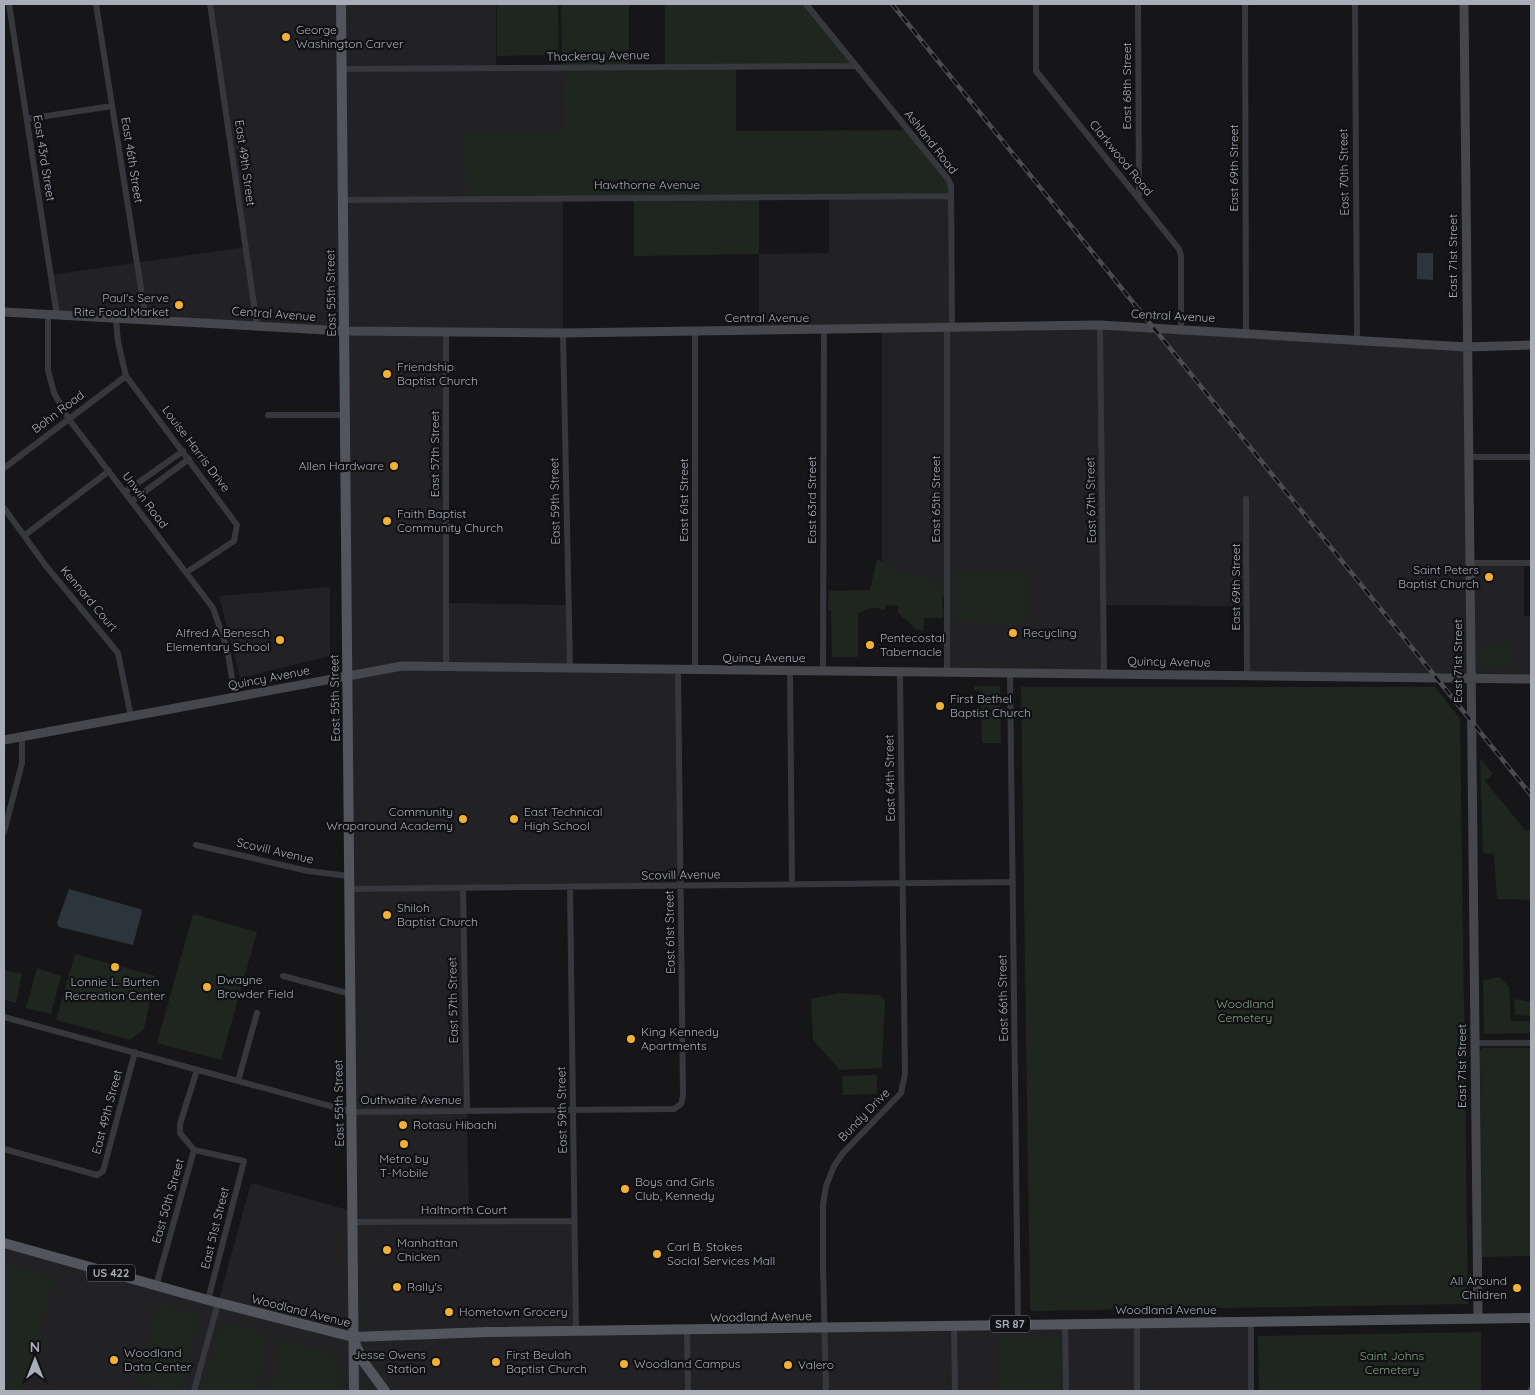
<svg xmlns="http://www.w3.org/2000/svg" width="1535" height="1395" font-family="Quicksand,sans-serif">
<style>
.built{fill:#222225}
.green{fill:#1e261f}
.water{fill:#2c353c}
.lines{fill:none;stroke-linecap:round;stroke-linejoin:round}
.street{stroke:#37383d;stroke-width:6}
.secondary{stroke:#45474d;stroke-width:9}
.primary{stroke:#53555c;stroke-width:10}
.rail-casing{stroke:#4a4c52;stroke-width:4.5}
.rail{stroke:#111113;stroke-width:2.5;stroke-dasharray:8;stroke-linecap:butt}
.poi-dot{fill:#f2b134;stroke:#111113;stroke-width:2}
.labels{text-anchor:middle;stroke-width:4.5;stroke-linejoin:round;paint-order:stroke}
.shield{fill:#111113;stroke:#7b7e86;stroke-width:1}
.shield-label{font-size:11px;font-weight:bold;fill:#a8adb8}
.poi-label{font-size:12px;fill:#a8adb8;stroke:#111113;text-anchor:start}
.street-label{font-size:12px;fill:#a8adb8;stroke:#111113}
.park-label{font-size:12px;fill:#7fa381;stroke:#111113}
</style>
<rect width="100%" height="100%" fill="#161618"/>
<path class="built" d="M210,4H496V68L562,67L563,132H465L563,197V333L446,332V603L569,605L570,668L678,670L681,887L463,889L469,1221H574L576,1331L1251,1322V1391H4V1243L218,1303L251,1183L352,1211L344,331L57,316L50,275L246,247Z
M829,196H951L952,326L1100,325L1466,347L1470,563H1524V616H1531V679L1247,676V606L1103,605L1104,674L947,673V597H882V328L759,330V254L829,253Z
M330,587V656L240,678L219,596Z"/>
<path class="green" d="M497,4H558L559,55L497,56Z
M561,4H629V66H665V4H806L854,66H736V131L908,130L948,179L951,196L759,197V254L634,256V197L466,198L465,132H563Z
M877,559L897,572L931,578L939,585L942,589L943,618H924L923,631L917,630L898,613V606L885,605V610C872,606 868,608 858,614V657H832L831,611L828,609L829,591L870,590Z
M955,571H1026V623L955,622Z
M1509,637V668H1479V650H1488V645L1504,642Z
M974,686H1000L1001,743H982L980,690H974Z
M1021,687H1435L1460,719L1468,1304L1030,1311Z
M1480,759L1493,774L1485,781L1526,831L1531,829V900L1497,899L1494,854L1483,853Z
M193,914L257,932L221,1060L157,1043Z
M75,954L156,976L144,1029L130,1040L56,1020Z
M37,968L61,976L51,1014L26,1008Z
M5,970L22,974L16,1003L4,1000Z
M1500,977L1509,987L1511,1021H1531V1033L1484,1034L1483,980Z
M838,993L880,995L885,1000L882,1068L840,1070L813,1040L811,999Z
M1514,999L1531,1002V1016L1515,1015Z
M1482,1048H1531V1256L1482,1257L1480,1052Z
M877,1075V1094L843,1095L842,1076Z
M4,1263L54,1279L25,1391H4Z
M159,1303L199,1315L200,1317L179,1391H169L137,1382Z
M221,1323L258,1330L265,1338L259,1391H201Z
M1481,1332V1391H1259L1258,1336Z
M1060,1336L1061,1391H997L998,1338Z
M277,1337L331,1354L340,1368V1391H272Z"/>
<path class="water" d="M1417,253H1433V280L1417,279Z
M69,889L140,909L142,911L133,945L59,927L57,923Z"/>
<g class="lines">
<path class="street" d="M9,4L57,316
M96,4L146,320
M210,4L257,325
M806,4L948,179L951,186L952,326
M1036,4V71L1179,249L1181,256V329
M1138,4L1139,197
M1245,4L1246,333
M1355,4L1357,340
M341,69L854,66
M27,119L112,106
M343,200L951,196
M48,316V370L54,393L68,418L213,608L227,648L235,697
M116,319L118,342L126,376L237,525L234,541L187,572
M1100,325L1104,674
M695,331V670
M563,333L570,668
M268,415H345
M1469,457H1531
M4,468L126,376
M125,492L183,451
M1246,499L1247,676
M132,501L189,459
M4,508L46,566L118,653L131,717
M25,535L109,471
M1470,563H1531
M446,666V331
M790,671L792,885
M823,671L824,330
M947,673V326
M1010,673L1018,1324
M4,832L22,763V737
M196,845L308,871L349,876
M570,887L576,1332
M463,888L467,1111
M350,889L1013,882
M283,976L351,994
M4,1017L352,1112L674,1109L681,1104L683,1096L678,670
M1474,1043H1531
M197,1070L180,1124V1133L194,1150L244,1161L208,1300
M238,1081L257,1013
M4,1149L97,1175L103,1171L135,1052
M353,1222L574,1221
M156,1286L194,1150
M1065,1323L1066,1391
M1137,1323V1391
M954,1325L955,1391
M687,1331L688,1391
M194,1391L218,1303
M826,1391L823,1266V1205L826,1186L834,1166L843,1153L901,1093L905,1074L900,672
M1251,1391V1322
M1530,1391L1531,1389"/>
<path class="secondary" d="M1464,4L1478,1319
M4,312L344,331L563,333L1100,325L1466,347L1531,345
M4,740L402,666L1531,679"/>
<path class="primary" d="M341,4L354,1391
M4,1243L208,1300L353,1337L488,1332L1531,1318
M355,1343L363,1361L385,1391"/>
<g class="rail-casing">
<path id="rail" d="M892,4L1531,795"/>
</g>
<use href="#rail" class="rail"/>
</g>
<g class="poi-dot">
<circle cx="286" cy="37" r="5"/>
<circle cx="179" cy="305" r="5"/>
<circle cx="387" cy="374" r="5"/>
<circle cx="394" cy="466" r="5"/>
<circle cx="387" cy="521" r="5"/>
<circle cx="1489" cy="577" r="5"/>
<circle cx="1013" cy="633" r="5"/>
<circle cx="280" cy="640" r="5"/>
<circle cx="870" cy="645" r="5"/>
<circle cx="940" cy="706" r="5"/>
<circle cx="463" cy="819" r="5"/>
<circle cx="514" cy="819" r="5"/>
<circle cx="387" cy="915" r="5"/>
<circle cx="115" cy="967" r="5"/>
<circle cx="207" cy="987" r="5"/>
<circle cx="631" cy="1039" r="5"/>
<circle cx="403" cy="1125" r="5"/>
<circle cx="404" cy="1144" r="5"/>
<circle cx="625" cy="1189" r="5"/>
<circle cx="387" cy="1250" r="5"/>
<circle cx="657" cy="1254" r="5"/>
<circle cx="397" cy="1287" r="5"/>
<circle cx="1517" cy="1288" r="5"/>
<circle cx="449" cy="1312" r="5"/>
<circle cx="114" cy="1360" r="5"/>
<circle cx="436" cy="1362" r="5"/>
<circle cx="496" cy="1362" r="5"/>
<circle cx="624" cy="1364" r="5"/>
<circle cx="788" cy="1365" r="5"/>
</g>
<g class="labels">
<g class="shield">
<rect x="87" y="1264.5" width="48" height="17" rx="4"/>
<rect x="990" y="1315.5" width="40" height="17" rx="4"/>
</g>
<g class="shield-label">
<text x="111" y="1277">US 422</text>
<text x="1010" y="1328">SR 87</text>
</g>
<g class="poi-label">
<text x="296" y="34">George<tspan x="296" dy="14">Washington Carver</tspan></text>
<text x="169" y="302" text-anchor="end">Paul's Serve<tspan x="169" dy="14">Rite Food Market</tspan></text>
<text x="397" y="371">Friendship<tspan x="397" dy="14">Baptist Church</tspan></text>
<text x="384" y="470" text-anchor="end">Allen Hardware</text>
<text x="397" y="518">Faith Baptist<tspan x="397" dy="14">Community Church</tspan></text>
<text x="1479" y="574" text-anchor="end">Saint Peters<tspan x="1479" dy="14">Baptist Church</tspan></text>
<text x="270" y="637" text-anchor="end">Alfred A Benesch<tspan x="270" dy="14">Elementary School</tspan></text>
<text x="1023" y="637">Recycling</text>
<text x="880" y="642">Pentecostal<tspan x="880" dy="14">Tabernacle</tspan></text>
<text x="950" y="703">First Bethel<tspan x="950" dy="14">Baptist Church</tspan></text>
<text x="453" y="816" text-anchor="end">Community<tspan x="453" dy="14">Wraparound Academy</tspan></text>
<text x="524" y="816">East Technical<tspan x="524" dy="14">High School</tspan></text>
<text x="397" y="912">Shiloh<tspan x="397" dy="14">Baptist Church</tspan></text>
<text x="217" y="984">Dwayne<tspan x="217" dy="14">Browder Field</tspan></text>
<text x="115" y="986" text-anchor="middle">Lonnie L. Burten<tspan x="115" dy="14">Recreation Center</tspan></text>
<text x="641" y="1036">King Kennedy<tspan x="641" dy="14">Apartments</tspan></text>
<text x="413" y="1129">Rotasu Hibachi</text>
<text x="404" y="1163" text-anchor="middle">Metro by<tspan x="404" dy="14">T-Mobile</tspan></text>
<text x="635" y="1186">Boys and Girls<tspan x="635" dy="14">Club, Kennedy</tspan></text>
<text x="397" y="1247">Manhattan<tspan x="397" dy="14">Chicken</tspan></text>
<text x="667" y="1251">Carl B. Stokes<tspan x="667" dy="14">Social Services Mall</tspan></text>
<text x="1507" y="1285" text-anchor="end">All Around<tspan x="1507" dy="14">Children</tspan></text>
<text x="407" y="1291">Rally's</text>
<text x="459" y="1316">Hometown Grocery</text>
<text x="124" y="1357">Woodland<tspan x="124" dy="14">Data Center</tspan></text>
<text x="426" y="1359" text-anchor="end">Jesse Owens<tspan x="426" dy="14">Station</tspan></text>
<text x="506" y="1359">First Beulah<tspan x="506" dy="14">Baptist Church</tspan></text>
<text x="634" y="1368">Woodland Campus</text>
<text x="798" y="1369">Valero</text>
</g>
<g class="street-label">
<text transform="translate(598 56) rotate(-1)" y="4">Thackeray Avenue</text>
<text transform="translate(1127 86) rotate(-90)" y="4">East 68th Street</text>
<text transform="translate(931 142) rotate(52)" y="4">Ashland Road</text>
<text transform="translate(44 158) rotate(81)" y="4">East 43rd Street</text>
<text transform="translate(1121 158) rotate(51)" y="4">Clarkwood Road</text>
<text transform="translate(132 160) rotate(81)" y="4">East 46th Street</text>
<text transform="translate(245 163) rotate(82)" y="4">East 49th Street</text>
<text transform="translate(1234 168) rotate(-90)" y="4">East 69th Street</text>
<text transform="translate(1344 172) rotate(-91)" y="4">East 70th Street</text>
<text x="647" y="189">Hawthorne Avenue</text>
<text transform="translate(1453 256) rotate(-90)" y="4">East 71st Street</text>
<text transform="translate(331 293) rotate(-91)" y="4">East 55th Street</text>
<text transform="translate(274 314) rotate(4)" y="4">Central Avenue</text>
<text transform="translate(1173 316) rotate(3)" y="4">Central Avenue</text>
<text x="767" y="322">Central Avenue</text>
<text transform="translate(58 412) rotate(-37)" y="4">Bohn Road</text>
<text transform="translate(196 449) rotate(53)" y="4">Louise Harris Drive</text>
<text transform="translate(435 454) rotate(-90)" y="4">East 57th Street</text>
<text transform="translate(936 499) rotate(-90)" y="4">East 65th Street</text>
<text transform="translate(145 500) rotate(53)" y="4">Unwin Road</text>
<text transform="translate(684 500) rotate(-90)" y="4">East 61st Street</text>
<text transform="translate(812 500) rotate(-90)" y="4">East 63rd Street</text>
<text transform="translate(1091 500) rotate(-91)" y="4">East 67th Street</text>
<text transform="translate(555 501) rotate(-91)" y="4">East 59th Street</text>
<text transform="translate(1236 587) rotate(-90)" y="4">East 69th Street</text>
<text transform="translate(89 599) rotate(50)" y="4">Kennard Court</text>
<text x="764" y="662">Quincy Avenue</text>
<text transform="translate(1458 661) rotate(-90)" y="4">East 71st Street</text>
<text transform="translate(1169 662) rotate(1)" y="4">Quincy Avenue</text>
<text transform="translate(269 678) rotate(-11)" y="4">Quincy Avenue</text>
<text transform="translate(335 698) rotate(-91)" y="4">East 55th Street</text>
<text transform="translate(890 778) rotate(-91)" y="4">East 64th Street</text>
<text transform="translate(275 851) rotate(13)" y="4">Scovill Avenue</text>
<text transform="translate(681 875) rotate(-1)" y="4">Scovill Avenue</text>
<text transform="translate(670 932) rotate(-91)" y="4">East 61st Street</text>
<text transform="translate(1003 998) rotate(-91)" y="4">East 66th Street</text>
<text transform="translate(453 1000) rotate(-91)" y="4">East 57th Street</text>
<text transform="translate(1462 1066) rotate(-90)" y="4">East 71st Street</text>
<text x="411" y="1104">Outhwaite Avenue</text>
<text transform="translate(339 1103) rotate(-91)" y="4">East 55th Street</text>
<text transform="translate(562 1110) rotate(-91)" y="4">East 59th Street</text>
<text transform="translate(107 1112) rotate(-75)" y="4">East 49th Street</text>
<text transform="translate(864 1115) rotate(-46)" y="4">Bundy Drive</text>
<text transform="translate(168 1201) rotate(-74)" y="4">East 50th Street</text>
<text x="464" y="1214">Haltnorth Court</text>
<text transform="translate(215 1228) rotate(-76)" y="4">East 51st Street</text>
<text x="1166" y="1314">Woodland Avenue</text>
<text transform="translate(301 1311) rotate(14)" y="4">Woodland Avenue</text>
<text transform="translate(761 1317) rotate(-1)" y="4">Woodland Avenue</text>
</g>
<g class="park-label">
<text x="1245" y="1008">Woodland<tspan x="1245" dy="14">Cemetery</tspan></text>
<text x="1392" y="1360">Saint Johns<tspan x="1392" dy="14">Cemetery</tspan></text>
</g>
</g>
<rect width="1535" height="1395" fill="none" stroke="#a8adb8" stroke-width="10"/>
<g transform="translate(35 1360)" stroke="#111113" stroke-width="4" paint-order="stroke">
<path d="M0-4L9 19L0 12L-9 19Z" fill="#a8adb8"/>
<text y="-8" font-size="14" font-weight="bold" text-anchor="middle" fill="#a8adb8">N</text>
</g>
</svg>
